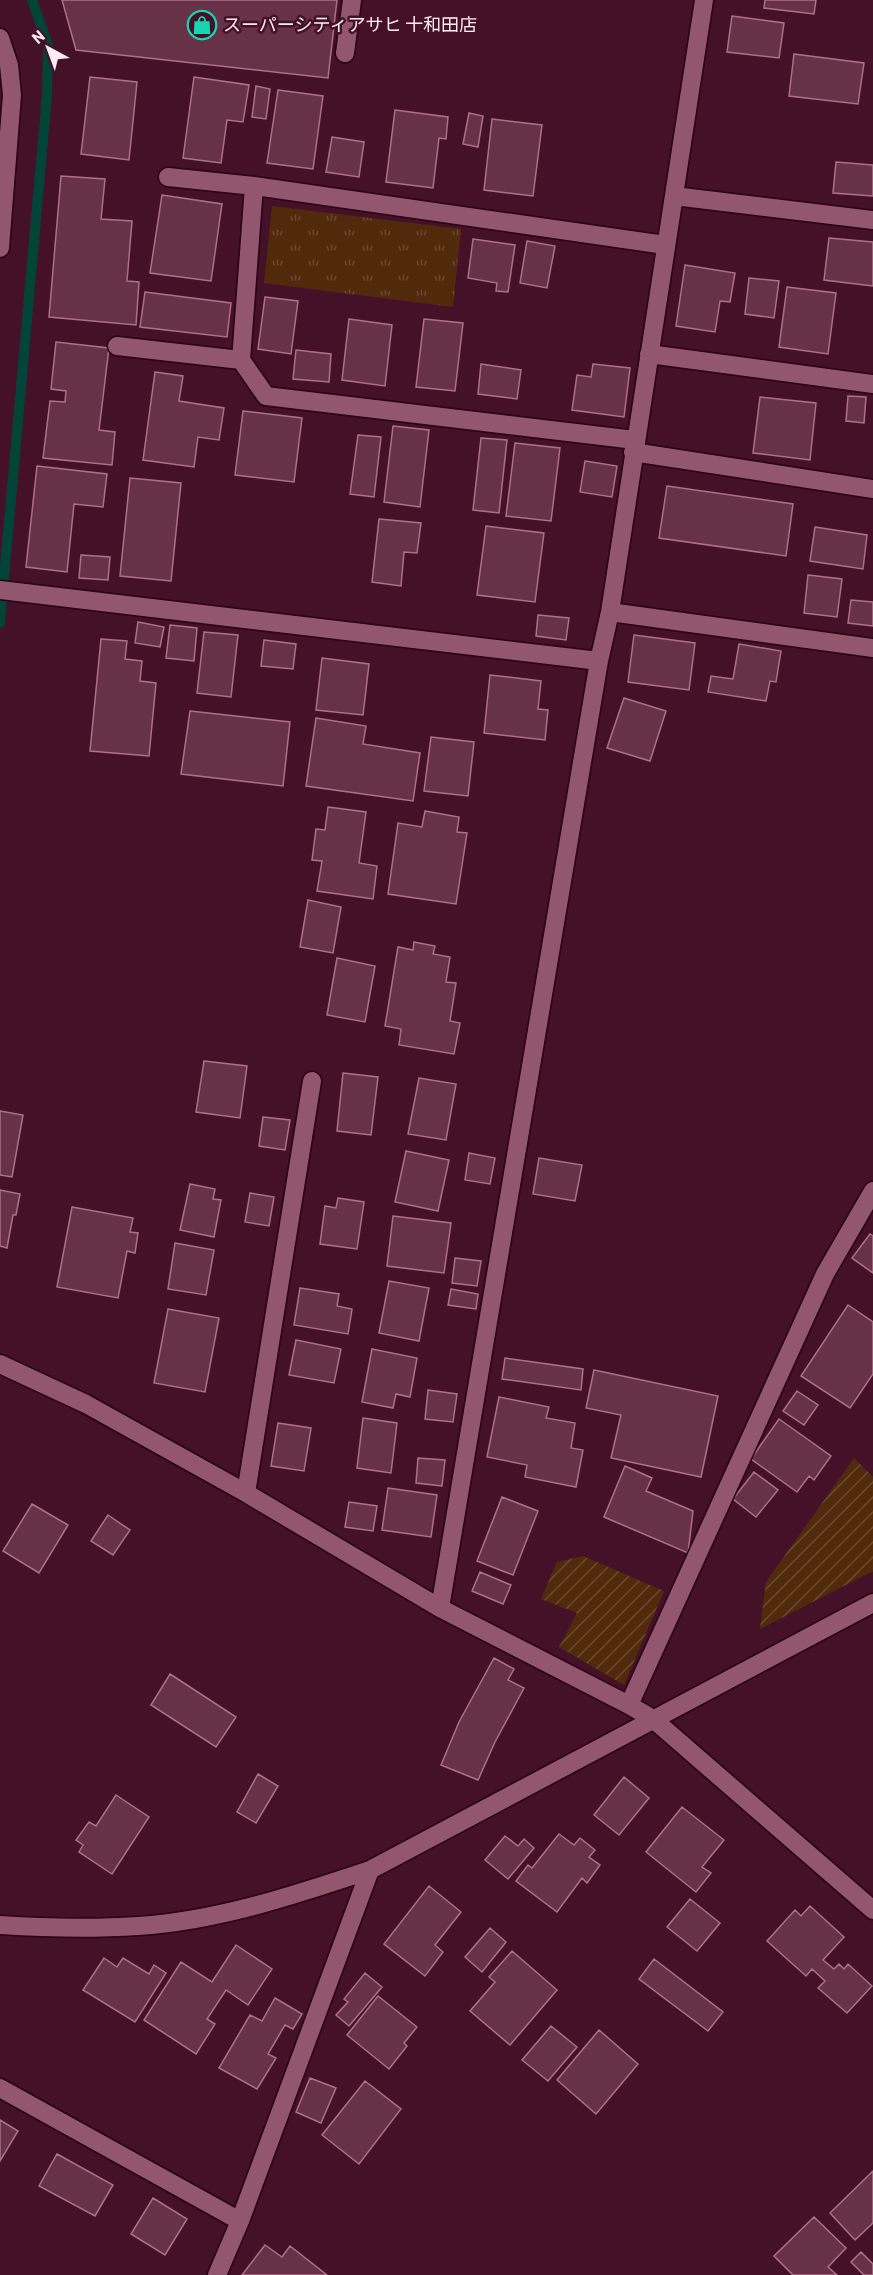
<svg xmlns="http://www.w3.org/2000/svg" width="873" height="2275" font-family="Barlow,'Noto Sans JP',sans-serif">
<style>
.grass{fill:url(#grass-tufts)}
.garden{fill:url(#garden-furrows)}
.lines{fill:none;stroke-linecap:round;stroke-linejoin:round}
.stream{stroke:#034438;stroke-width:10}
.building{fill:#673148;stroke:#ad7088;stroke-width:1.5}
.minor-casing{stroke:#280012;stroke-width:21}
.minor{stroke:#92576e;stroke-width:18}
.labels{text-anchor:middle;stroke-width:5;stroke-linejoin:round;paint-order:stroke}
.poi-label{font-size:18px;fill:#fbecf1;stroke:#451129;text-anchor:start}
</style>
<defs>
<pattern id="grass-tufts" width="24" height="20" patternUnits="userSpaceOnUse" patternTransform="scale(1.5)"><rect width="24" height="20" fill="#512a0c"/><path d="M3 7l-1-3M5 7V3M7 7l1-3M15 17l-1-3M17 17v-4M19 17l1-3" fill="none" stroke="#6b4930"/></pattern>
<pattern id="garden-furrows" width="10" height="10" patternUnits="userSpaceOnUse" patternTransform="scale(1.5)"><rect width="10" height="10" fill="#512a0c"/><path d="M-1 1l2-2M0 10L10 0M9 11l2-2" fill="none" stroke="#6b4930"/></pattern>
</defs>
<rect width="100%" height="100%" fill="#451129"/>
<path class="grass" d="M272,206L461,229L453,307L264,283Z"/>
<path class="garden" d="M854,1458L873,1477V1571L760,1629L766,1582Z
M583,1556L664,1591L624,1685L559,1647L577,1613L541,1599L557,1562Z"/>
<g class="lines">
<path class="stream" d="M0,623L47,95L48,45L32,0"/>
</g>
<path class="building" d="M62,0H337L328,78L76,50Z
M765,0H816L814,14L764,8Z
M732,16L784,23L779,58L727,52Z
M794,54L864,63L858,104L789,96Z
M90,77L137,82L129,160L81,154Z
M194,77L249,85L243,122L227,120L221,163L183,158Z
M256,86L270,89L266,119L252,117Z
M278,90L323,96L313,169L267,163Z
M395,110L448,117L446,139L439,138L433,188L386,182Z
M469,113L483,116L478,147L463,144Z
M492,119L542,125L533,196L484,190Z
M332,137L364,142L359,177L326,172Z
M836,162L873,165V196L833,193Z
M61,176L105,179L101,219L132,221L127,281L139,282L136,325L49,317Z
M162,195L222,204L211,281L150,273Z
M829,238L873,242V286L824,280Z
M473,239L515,245L508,292L496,291L497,283L468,278Z
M527,241L555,246L547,288L520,283Z
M685,265L735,273L730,302L720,301L715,332L676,326Z
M749,278L779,281L774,318L745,314Z
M787,287L836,293L828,354L779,347Z
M145,292L231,303L227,337L140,327Z
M265,297L298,301L291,354L258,349Z
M349,319L392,325L385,386L342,380Z
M424,319L463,323L455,391L416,387Z
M56,342L109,348L99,430L115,432L112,465L43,458L50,401L65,402L66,391L51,389Z
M296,350L331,354L329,382L293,379Z
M481,364L521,370L517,399L478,394Z
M593,364L630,368L624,417L572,410L577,375L591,377Z
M155,372L183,376L179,401L224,408L219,440L198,437L194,467L143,460Z
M848,396L866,397L864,423L846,421Z
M760,397L816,403L810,460L753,453Z
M243,411L302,418L294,482L235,475Z
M393,426L429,430L420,507L384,502Z
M358,435L381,437L374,497L350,494Z
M481,438L507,440L499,513L473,510Z
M515,443L560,448L551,521L506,516Z
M585,461L617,466L612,497L580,492Z
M37,466L107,474L103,507L74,504L67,572L26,567Z
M130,478L181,483L171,581L120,576Z
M667,486L793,504L786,556L659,538Z
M379,519L421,523L417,553L404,552L401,586L372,582Z
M486,526L544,533L535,602L477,595Z
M815,527L867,535L863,569L810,561Z
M81,555L110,557L108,580L79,578Z
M808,575L842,579L837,617L804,613Z
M851,600L873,602V626L848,623Z
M538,615L569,618L566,640L536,636Z
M138,622L164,627L160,647L135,643Z
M170,625L197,628L194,661L166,658Z
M204,632L238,635L231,697L197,693Z
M634,635L695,643L689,690L628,682Z
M101,639L127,641L125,659L142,661L140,681L156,683L149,756L90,751Z
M264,640L296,644L293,669L261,666Z
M739,644L781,651L776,682L770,681L766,701L708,692L711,676L733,679Z
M322,658L369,664L363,715L316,710Z
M490,675L541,681L538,709L548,710L545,740L484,733Z
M624,698L666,711L650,761L607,748Z
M190,711L290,722L283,786L181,774Z
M316,718L366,726L363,744L420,753L413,801L306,786Z
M431,737L474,742L468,796L424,791Z
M328,807L366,812L359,863L377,866L373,899L317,891L322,861L312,860L316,829L325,830Z
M425,811L459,817L457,832L467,833L456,904L388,894L398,823L422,827Z
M308,900L341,907L333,953L300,947Z
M414,942L435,946L433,954L450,957L446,982L456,983L450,1021L460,1023L454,1054L399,1045L401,1029L385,1026L398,947L413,950Z
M337,958L375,966L365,1022L327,1015Z
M204,1061L247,1066L240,1118L196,1112Z
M343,1073L378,1077L371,1135L337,1131Z
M419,1078L456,1084L446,1140L408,1134Z
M0,1111L23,1115L12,1177L0,1175Z
M263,1117L290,1120L285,1150L259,1146Z
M406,1151L449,1160L438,1211L395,1202Z
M469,1153L495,1158L490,1184L465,1180Z
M539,1158L582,1165L575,1201L533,1194Z
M190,1184L215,1189L213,1199L221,1200L214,1237L180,1230Z
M0,1190L20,1194L16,1215H13L7,1248L0,1246Z
M250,1193L274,1197L269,1226L245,1222Z
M338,1198L364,1202L357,1249L320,1244L325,1206L336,1208Z
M72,1207L133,1218L130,1232L138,1233L135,1253L127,1251L118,1298L57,1287Z
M393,1216L451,1223L444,1273L387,1266Z
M870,1234L873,1236V1273L852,1258Z
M175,1243L214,1250L206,1295L168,1289Z
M455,1258L481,1261L477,1286L452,1283Z
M389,1281L429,1288L419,1341L379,1333Z
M300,1288L339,1294L337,1306L352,1309L348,1334L294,1325Z
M451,1289L478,1294L476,1309L448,1305Z
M848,1305L873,1322V1374L850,1408L801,1376Z
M168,1309L219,1318L205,1392L154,1383Z
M296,1340L341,1349L334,1383L289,1375Z
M372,1349L417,1358L410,1397L396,1394L393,1408L362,1402Z
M505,1358L583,1369L581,1390L502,1379Z
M594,1370L718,1396L701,1477L611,1458L621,1415L586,1408Z
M428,1390L457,1394L453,1422L425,1419Z
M797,1391L818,1405L804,1425L783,1411Z
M499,1397L549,1407L546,1418L575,1423L571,1448L583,1450L576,1487L525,1477L527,1465L487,1457Z
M363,1418L397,1423L391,1473L357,1468Z
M779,1419L831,1456L814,1480L809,1476L797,1492L751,1459Z
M278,1423L311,1428L304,1471L271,1466Z
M418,1458L445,1460L442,1486L416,1483Z
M625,1466L652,1478L646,1491L693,1511L688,1553L604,1517Z
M754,1472L778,1490L756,1517L733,1499Z
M388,1488L437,1495L431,1537L382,1530Z
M502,1497L538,1511L513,1575L477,1561Z
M349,1502L377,1506L373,1531L345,1527Z
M32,1504L68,1525L39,1573L3,1551Z
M108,1515L130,1530L113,1555L91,1541Z
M480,1572L511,1585L503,1604L472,1591Z
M494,1658L514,1669L508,1680L524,1688L495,1742L478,1780L441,1765L459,1722Z
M170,1674L236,1717L216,1747L151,1705Z
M258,1774L278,1786L256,1823L237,1812Z
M624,1777L649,1798L619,1835L594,1815Z
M116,1795L149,1817L112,1874L79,1852L83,1845L76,1840L89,1822L96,1826Z
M682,1807L724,1840L702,1867L711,1873L696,1892L646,1852Z
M559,1834L574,1845L580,1838L595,1850L589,1857L600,1865L587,1883L582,1878L557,1912L516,1881L528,1865L532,1868Z
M505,1836L518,1846L524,1839L534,1848L508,1879L485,1860Z
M429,1886L461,1912L435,1945L443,1952L425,1976L384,1944Z
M690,1899L720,1923L697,1951L667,1927Z
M810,1906L844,1937L823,1960L834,1969L839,1964L844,1969L848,1964L872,1986L847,2013L818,1988L825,1981L812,1969L806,1976L767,1941L795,1910L801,1916Z
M490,1928L506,1942L482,1972L465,1957Z
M236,1945L272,1969L248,2005L226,1990L207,2019L215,2024L196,2054L144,2020L181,1962L212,1982Z
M512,1951L557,1990L510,2045L470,2011L495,1982L489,1977Z
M104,1958L117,1967L123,1958L149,1974L154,1965L166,1973L135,2022L83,1990Z
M654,1959L723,2012L708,2031L639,1979Z
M365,1973L382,1987L349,2026L336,2015L348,2002L344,1999Z
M378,1996L417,2027L404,2043L407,2046L389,2069L347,2035Z
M275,1998L302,2014L293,2029L285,2025L268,2054L276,2058L257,2089L219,2068L250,2015L262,2021Z
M551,2026L577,2047L548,2081L522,2060Z
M599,2030L638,2064L596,2114L557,2080Z
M310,2078L336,2088L321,2123L296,2112Z
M365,2081L401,2109L359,2164L322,2135Z
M0,2120L18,2131L0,2161Z
M57,2154L113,2185L95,2216L39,2186Z
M873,2171V2223L855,2240L830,2213Z
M153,2198L187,2219L165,2255L131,2234Z
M814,2217L846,2248L828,2267L837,2275H793L774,2256Z
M265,2245L282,2257L290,2246L327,2275H242Z
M861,2252L873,2264V2275H864L851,2262Z"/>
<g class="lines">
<g class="minor-casing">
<path id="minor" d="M0,38L9,65L12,95L0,248
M345,53L352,0
M168,177L254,186L665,245
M254,186L241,360L266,396L635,440
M674,196L873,220
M117,346L241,360
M649,354L873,384
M633,452L873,489
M0,590L599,661
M610,612L873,648
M0,1364L86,1404L246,1493L440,1608L629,1705L653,1719L873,1910
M246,1493L312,1081
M440,1608L599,661L610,612L704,0
M629,1705L825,1274L873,1191
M0,1925C46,1928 92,1929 138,1926C217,1921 295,1895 370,1870L873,1603
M0,2088L240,2221
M217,2275L240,2221L370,1870"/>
</g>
<use href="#minor" class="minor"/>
</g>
<defs>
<g id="shop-ring" transform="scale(1.5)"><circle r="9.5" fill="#451129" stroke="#18d5b2" stroke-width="1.5"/><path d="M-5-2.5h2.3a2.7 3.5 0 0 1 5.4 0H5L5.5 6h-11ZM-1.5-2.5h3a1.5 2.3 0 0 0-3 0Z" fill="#18d5b2"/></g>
</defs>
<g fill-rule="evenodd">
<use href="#shop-ring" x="202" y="25"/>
</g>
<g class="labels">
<g class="poi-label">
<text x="223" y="31">スーパーシティアサヒ 十和田店</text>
</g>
</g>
<g transform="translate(48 48) rotate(319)" stroke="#451129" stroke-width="4.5" paint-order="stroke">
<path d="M0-4.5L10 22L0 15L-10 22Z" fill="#fbecf1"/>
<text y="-9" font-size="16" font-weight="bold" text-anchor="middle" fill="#fbecf1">N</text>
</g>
</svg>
